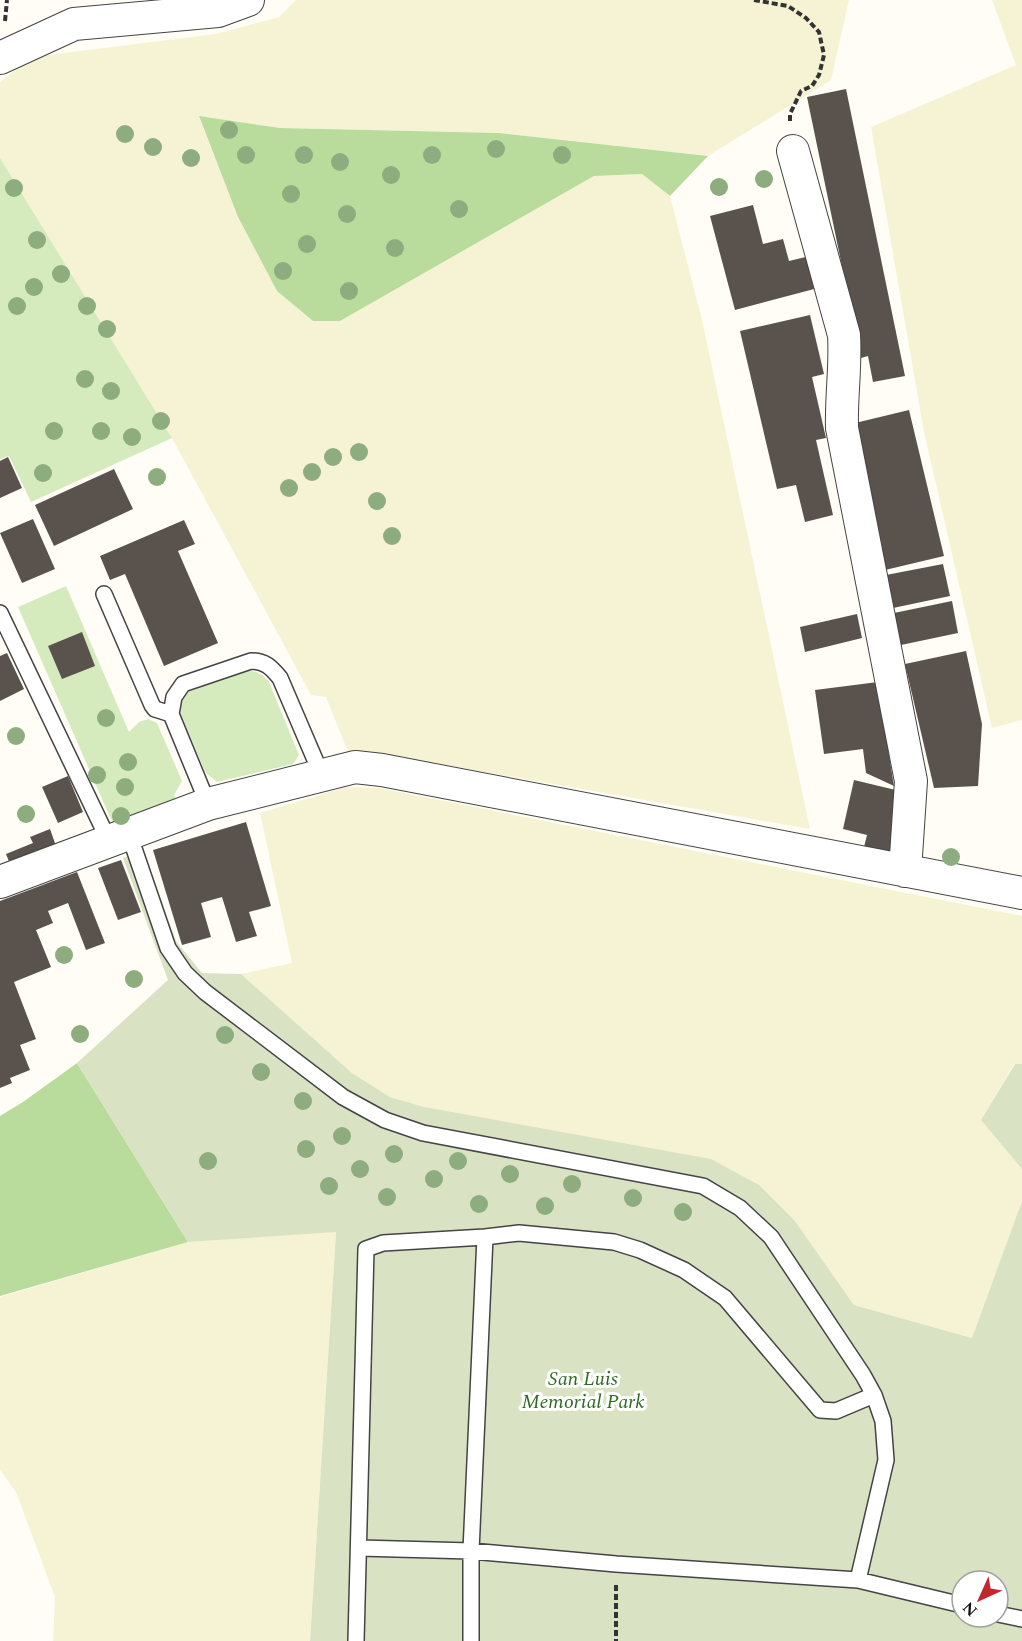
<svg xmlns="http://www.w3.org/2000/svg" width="1022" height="1641" font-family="Spectral,serif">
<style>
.farmland{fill:#f6f3d4}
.green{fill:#d5ebbd}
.forest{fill:#b9dc9c}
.cemetery{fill:#d9e3c4;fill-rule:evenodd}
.building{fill:#5a524d}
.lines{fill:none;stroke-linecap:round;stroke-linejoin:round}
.lane-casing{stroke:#444;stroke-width:18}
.street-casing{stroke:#444;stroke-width:34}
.path{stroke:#333;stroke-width:4;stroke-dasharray:6 3;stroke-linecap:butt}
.lane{stroke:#fff;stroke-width:15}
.street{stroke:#fff;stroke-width:32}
.tree{fill:#8dad7f}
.labels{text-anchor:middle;stroke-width:6;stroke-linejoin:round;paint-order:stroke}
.park-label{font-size:20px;font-style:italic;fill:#2f6b1f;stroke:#fff}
</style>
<rect width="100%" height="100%" fill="#fffdf5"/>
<path class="farmland" d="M296,0H849L831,80L708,156L499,133L280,128L199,117L238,217L277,291L313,321H340L594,176L642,174L670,196L702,320L810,829L371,752H348L326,697L311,695L172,438L0,158V82L32,57L216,34L279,17Z
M992,0H1022V720L992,728L924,432L871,127L1016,65Z
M346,787L379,788L1022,916V1064H1014L981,1120L1022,1169V1201L972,1338L854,1305L795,1221L390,1097L352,1073L241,974L292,963L260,813Z
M336,1231L310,1641H53L55,1597L16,1492L0,1470V1297L188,1242Z"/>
<path class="green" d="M0,158L172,438L31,502L9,456L0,459Z
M66,586L129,732L139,722L148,719L157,723L182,781L174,795L179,806L117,833L18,607Z
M248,671C258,671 262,674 269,682L299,755L293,764L217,782L205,772L180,712C180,702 183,697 190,691Z"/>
<path class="forest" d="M199,116L280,128L499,133L708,156L670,196L642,174L594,176L340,321H313L277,291L238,217Z
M77,1063L188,1242L0,1296V1116L23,1102Z"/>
<path class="cemetery" d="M144,851L176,941L202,973L241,974L352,1073L390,1097L424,1107L711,1159L759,1185L795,1221L854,1305L972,1338L1022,1201V1641H310L336,1232L188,1242L77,1063L168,980L123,858ZM962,1581H998V1617H962Z
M1015,1064H1022V1169L981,1120Z"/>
<path class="building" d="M846,89L905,376L873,382L868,356L861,358L807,97Z
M753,205L763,244L783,239L789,261L810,256L818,288L735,310L710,216Z
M810,315L824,374L812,377L826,438L816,440L833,515L805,522L796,485L777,489L740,331Z
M909,410L944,556L885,570L851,424Z
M8,457L22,488L0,498V461Z
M114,469L133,509L54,546L35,505Z
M33,519L55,569L22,583L0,533Z
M184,520L195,544L178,551L218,643L164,666L125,574L110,580L100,556Z
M943,564L950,596L893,608L886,575Z
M952,601L958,633L901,645L894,613Z
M857,614L862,638L805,652L800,627Z
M82,632L95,666L62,679L48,646Z
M966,651L982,724L978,786L934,788L905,664Z
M7,653L24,689L0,701V656Z
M878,682L884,724L894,786L866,773L863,749L824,754L815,690Z
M68,776L83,812L58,823L42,787Z
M854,780L904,792L890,853L864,847L867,835L843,829Z
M246,822L271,906L249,912L257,936L236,942L222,897L201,903L211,937L182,945L153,850Z
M50,829L56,846L10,864L6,854L33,843L30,837Z
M121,860L141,912L118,920L98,868Z
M77,872L105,943L86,950L68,903L48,911L53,923L36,930L51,967L14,982L36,1039L20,1045L30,1070L10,1078L12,1083L0,1088V901Z"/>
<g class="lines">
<g class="lane-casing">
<path id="lane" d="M104,594L152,705L155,709L171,714L208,804
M0,613L109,841
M171,714L174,697L183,684L251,661C265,661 271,667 280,678L322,776
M129,834L168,948L185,973L205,992L343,1097L385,1120L423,1133L703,1186L740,1208L771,1237L863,1375L874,1395L883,1421L886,1460L858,1580
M359,1548L471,1551L616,1564L858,1580L962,1605
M998,1614L1022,1619
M356,1641L366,1249L383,1243L485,1237L519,1233L614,1242L640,1250L684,1270L725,1298L820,1410L836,1411L874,1395
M471,1641V1551L485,1237"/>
</g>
<g class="street-casing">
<path id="street" d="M0,58L74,24L218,11L248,0
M793,151L844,335C846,366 841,397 842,428L911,781L905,871
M0,882L208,804L355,767L382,770L1022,893"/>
</g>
<path class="path" d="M754,0L788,6L806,18L819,32L824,55L819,75L812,86L801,91L790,114V123
M5,21L7,0
M616,1585V1641"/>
<use href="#lane" class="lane"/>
<use href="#street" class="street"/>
</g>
<g class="tree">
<circle cx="229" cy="130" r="9"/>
<circle cx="125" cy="134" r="9"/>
<circle cx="153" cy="147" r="9"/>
<circle cx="496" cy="149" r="9"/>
<circle cx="246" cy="155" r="9"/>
<circle cx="304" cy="155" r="9"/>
<circle cx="432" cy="155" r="9"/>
<circle cx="562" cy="155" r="9"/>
<circle cx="191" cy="158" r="9"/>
<circle cx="340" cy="162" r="9"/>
<circle cx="391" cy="175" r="9"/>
<circle cx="764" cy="179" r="9"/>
<circle cx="719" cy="187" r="9"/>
<circle cx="14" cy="188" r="9"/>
<circle cx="291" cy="194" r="9"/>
<circle cx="459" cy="209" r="9"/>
<circle cx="347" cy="214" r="9"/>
<circle cx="37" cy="240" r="9"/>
<circle cx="307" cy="244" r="9"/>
<circle cx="395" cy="248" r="9"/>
<circle cx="283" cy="271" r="9"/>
<circle cx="61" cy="274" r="9"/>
<circle cx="34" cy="287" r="9"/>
<circle cx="349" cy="291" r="9"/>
<circle cx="17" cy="306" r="9"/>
<circle cx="87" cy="306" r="9"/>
<circle cx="107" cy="329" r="9"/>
<circle cx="85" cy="379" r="9"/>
<circle cx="111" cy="391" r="9"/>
<circle cx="161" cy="421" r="9"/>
<circle cx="54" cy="431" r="9"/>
<circle cx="101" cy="431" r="9"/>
<circle cx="132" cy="437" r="9"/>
<circle cx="359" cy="452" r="9"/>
<circle cx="333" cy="457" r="9"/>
<circle cx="312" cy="472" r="9"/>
<circle cx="43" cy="473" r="9"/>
<circle cx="157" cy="477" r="9"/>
<circle cx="289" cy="488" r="9"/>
<circle cx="377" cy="501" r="9"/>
<circle cx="392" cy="536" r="9"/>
<circle cx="106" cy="718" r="9"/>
<circle cx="16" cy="736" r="9"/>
<circle cx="128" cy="762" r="9"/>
<circle cx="97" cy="775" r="9"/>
<circle cx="125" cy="787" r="9"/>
<circle cx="26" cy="814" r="9"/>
<circle cx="121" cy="816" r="9"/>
<circle cx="951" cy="857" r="9"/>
<circle cx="64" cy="955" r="9"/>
<circle cx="134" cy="979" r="9"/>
<circle cx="80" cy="1034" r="9"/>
<circle cx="225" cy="1035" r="9"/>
<circle cx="261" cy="1072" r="9"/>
<circle cx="303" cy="1101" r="9"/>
<circle cx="342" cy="1136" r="9"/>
<circle cx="306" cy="1149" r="9"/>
<circle cx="394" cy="1154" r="9"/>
<circle cx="208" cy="1161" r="9"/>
<circle cx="458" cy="1161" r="9"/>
<circle cx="360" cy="1169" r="9"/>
<circle cx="510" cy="1174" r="9"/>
<circle cx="434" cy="1179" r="9"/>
<circle cx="572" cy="1184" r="9"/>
<circle cx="329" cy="1186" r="9"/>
<circle cx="387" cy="1197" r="9"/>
<circle cx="633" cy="1198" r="9"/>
<circle cx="479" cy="1204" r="9"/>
<circle cx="545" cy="1206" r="9"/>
<circle cx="683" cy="1212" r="9"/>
</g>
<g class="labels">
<g class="park-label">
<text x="583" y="1385">San Luis<tspan x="583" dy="23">Memorial Park</tspan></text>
</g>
</g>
<g transform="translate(980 1599) rotate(225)"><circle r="28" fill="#ffffff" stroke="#a0a0a0" stroke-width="1.5"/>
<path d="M0-4.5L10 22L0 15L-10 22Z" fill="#c4262e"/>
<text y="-9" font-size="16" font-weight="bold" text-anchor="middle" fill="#111111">N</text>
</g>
</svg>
